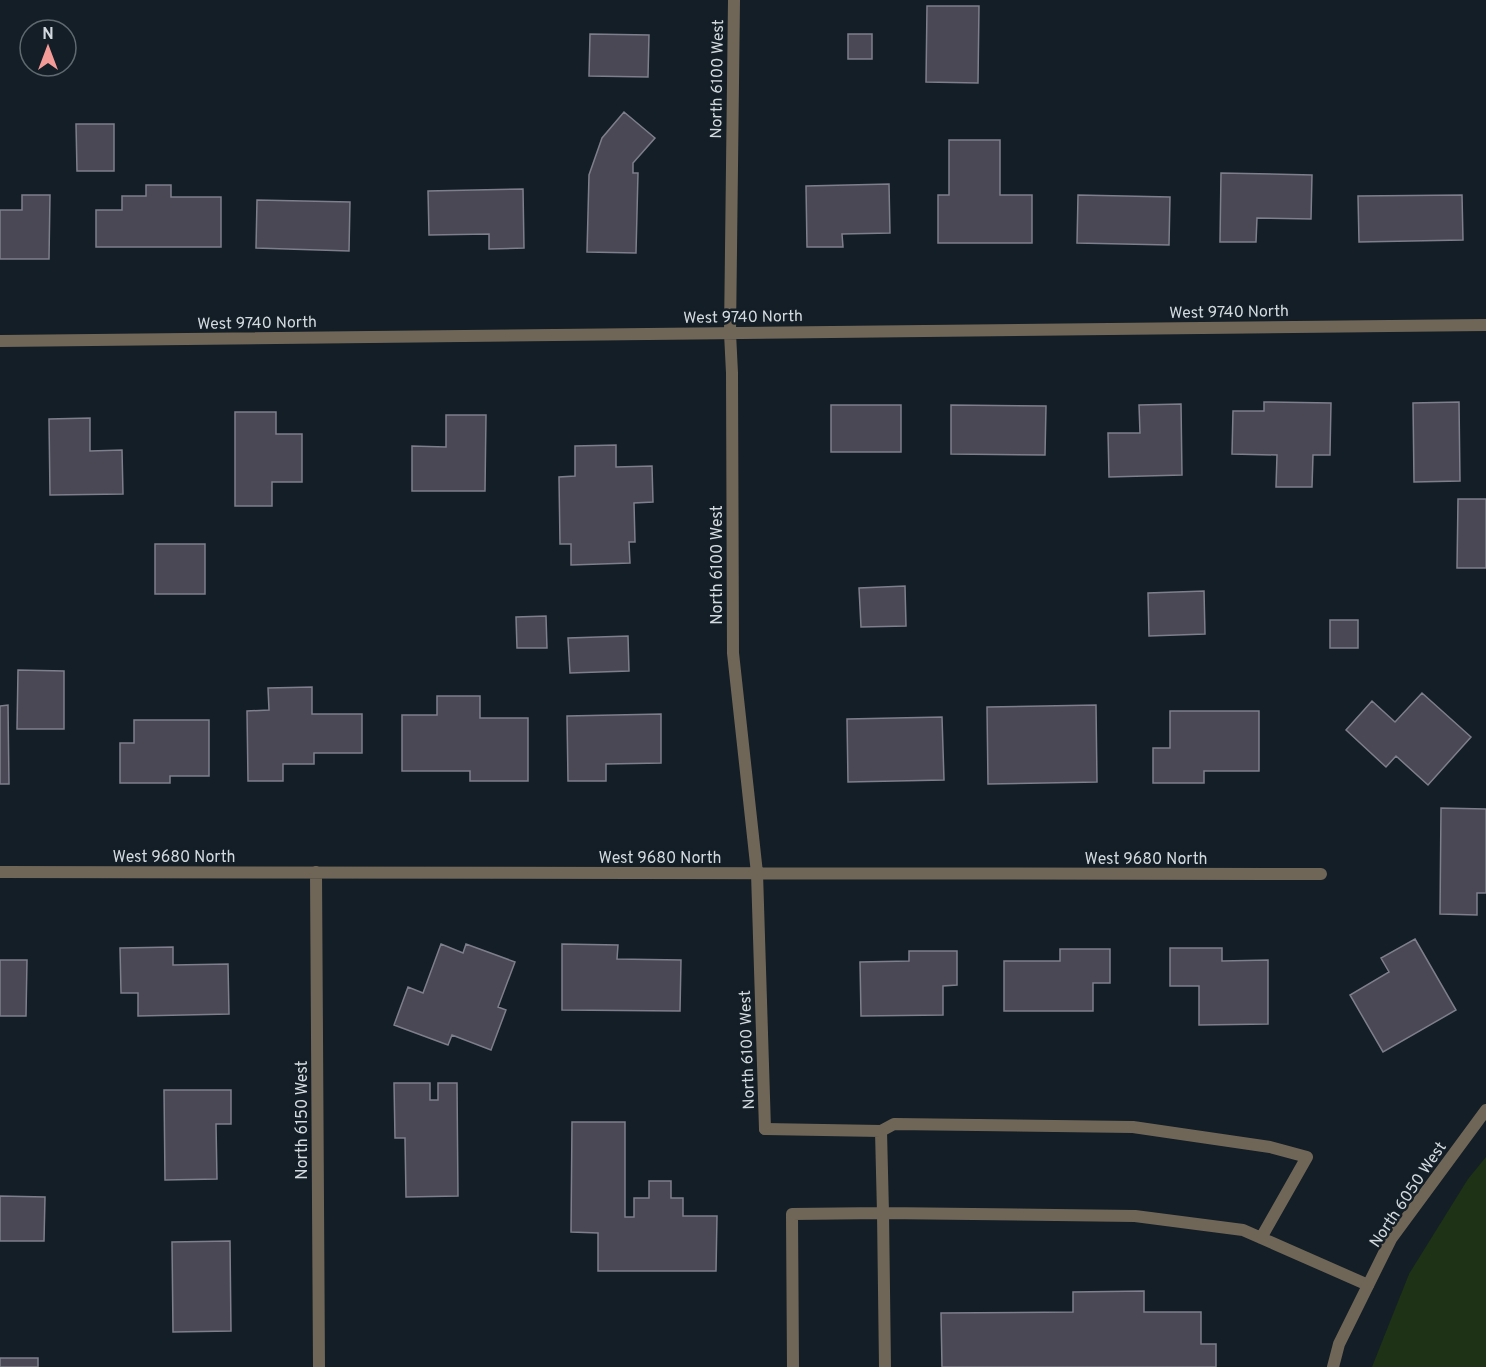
<svg xmlns="http://www.w3.org/2000/svg" width="1486" height="1367" font-family="Overpass,sans-serif">
<style>
.green{fill:#1e3215}
.building{fill:#494854;stroke:#7f7e8c;stroke-width:1.5}
.lines{fill:none;stroke-linecap:round;stroke-linejoin:round}
.service{stroke:#706657;stroke-width:12}
.minor{stroke:#706657;stroke-width:12}
.tertiary{stroke:#706657;stroke-width:12}
.labels{text-anchor:middle;stroke-width:5;stroke-linejoin:round;paint-order:stroke}
.street-label{font-size:16px;fill:#d3dadf;stroke:#131e26}
</style>
<rect width="100%" height="100%" fill="#131e26"/>
<path class="green" d="M1486,1157V1367H1372L1409,1274L1468,1179Z"/>
<path class="building" d="M927,6H979L978,83L926,82Z
M590,34L649,35L648,77L589,76Z
M848,34H872V59H848Z
M624,112L655,138L633,163V173H638L636,253L587,252L589,175L602,138Z
M76,124H114V171H77Z
M949,140H1000V195H1032V243H938V195H949Z
M1221,173L1312,175L1311,219L1257,218L1256,242H1220Z
M889,184L890,233L842,234L843,247H807L806,186Z
M146,185H171V197H221V247H96V210H122V196H146Z
M523,189L524,248L489,249V234L429,235L428,191Z
M22,195H50L49,259H0V210H22Z
M1078,195L1170,197L1169,245L1077,243Z
M1462,195L1463,240L1359,242L1358,196Z
M257,200L350,202L349,251L256,248Z
M1264,402L1331,403L1330,455H1313L1312,487H1276L1277,455L1232,454L1233,411H1264Z
M1459,402L1460,481L1414,482L1413,403Z
M1181,404L1182,475L1109,477L1108,433H1140L1139,405Z
M831,405H901V452H831Z
M951,405L1046,406L1045,455L951,454Z
M235,412H276V434H302V482H272V506H235Z
M446,415H486L485,491H412V446L446,447Z
M90,418V451L122,450L123,494L50,495L49,419Z
M616,445V467L652,466L653,502L634,503L635,542H629L630,563L571,565V544H560L559,477L575,476V446Z
M1458,499H1486V568H1457Z
M155,544H205V594H155Z
M905,586L906,626L861,627L859,588Z
M1204,591L1205,634L1149,636L1148,593Z
M546,616L547,648H517L516,617Z
M1330,620H1358V648H1330Z
M628,636L629,671L570,673L568,638Z
M18,670L64,671V729H17Z
M312,687V714H362V753H314V764H283V781H248L247,711L269,710L268,688Z
M1422,693L1471,737L1428,785L1396,756L1386,767L1346,730L1372,701L1395,722Z
M437,696H480V718H528V781H470V771H402V715H437Z
M8,705L9,784H0V706Z
M1096,705L1097,782L988,784L987,707Z
M1170,711H1259V771H1204V783H1153V748H1170Z
M661,714V763L606,764V781H568L567,716Z
M942,717L944,780L848,782L847,719Z
M134,720H209V776H170V783H120V743H134Z
M1441,808L1486,809V893H1477V915L1440,914Z
M1415,939L1456,1010L1383,1052L1350,995L1389,972L1381,958Z
M441,944L463,953L466,944L515,962L498,1007L506,1010L491,1050L452,1035L448,1045L394,1025L408,987L423,993Z
M562,944L618,945L617,959L681,960L680,1011L562,1010Z
M173,947V965L228,964L229,1014L138,1016V993H121L120,948Z
M1170,948H1222V961L1268,960V1024L1199,1025V986H1170Z
M1060,949H1110V983H1093V1011H1004V961H1060Z
M909,951H957V985L943,986V1015L861,1016L860,962L909,961Z
M0,960H27L26,1016H0Z
M394,1083H430V1100H438V1083H457L458,1196L406,1197L405,1138H395Z
M164,1090H231V1124H216L217,1179L165,1180Z
M572,1122H625V1217H634V1198H649V1181H671V1198H683V1216H717L716,1271H598V1233L571,1232Z
M0,1196L45,1197L44,1241H0Z
M230,1241L231,1331L173,1332L172,1242Z
M1144,1291V1312H1201V1344H1216V1367H942L941,1313L1073,1312V1292Z
M0,1358H38V1367H0Z"/>
<g class="lines">
<path class="service" d="M765,1129L881,1131L894,1124L1133,1127L1270,1147L1307,1157L1261,1238
M881,1131L883,1213L1135,1216L1243,1230L1368,1285
M793,1367L792,1214L883,1213L885,1367"/>
<path class="minor" d="M734,0L730,333L732,373L733,653L757,873L765,1129
M0,341L1486,325
M0,872L1321,874
M316,872L319,1367"/>
<path class="tertiary" d="M1333,1367L1339,1344L1391,1239L1486,1110"/>
</g>
<g class="labels">
<g class="street-label">
<text transform="translate(716 79) rotate(-89)" y="6">North 6100 West</text>
<text transform="translate(1229 311) rotate(-1)" y="6">West 9740 North</text>
<text transform="translate(743 316) rotate(-1)" y="6">West 9740 North</text>
<text transform="translate(257 322) rotate(-1)" y="6">West 9740 North</text>
<text transform="translate(716 565) rotate(-90)" y="6">North 6100 West</text>
<text x="174" y="862">West 9680 North</text>
<text x="660" y="863">West 9680 North</text>
<text x="1146" y="864">West 9680 North</text>
<text transform="translate(746 1050) rotate(-92)" y="6">North 6100 West</text>
<text transform="translate(301 1120) rotate(-90)" y="6">North 6150 West</text>
<text transform="translate(1407 1194) rotate(-56)" y="6">North 6050 West</text>
</g>
</g>
<g transform="translate(48 48)"><circle r="28" fill="#131e26" stroke="#606970" stroke-width="1.5"/>
<path d="M0-4.5L10 22L0 15L-10 22Z" fill="#f59b97"/>
<text y="-9" font-size="16" font-weight="bold" text-anchor="middle" fill="#d3dadf">N</text>
</g>
</svg>
